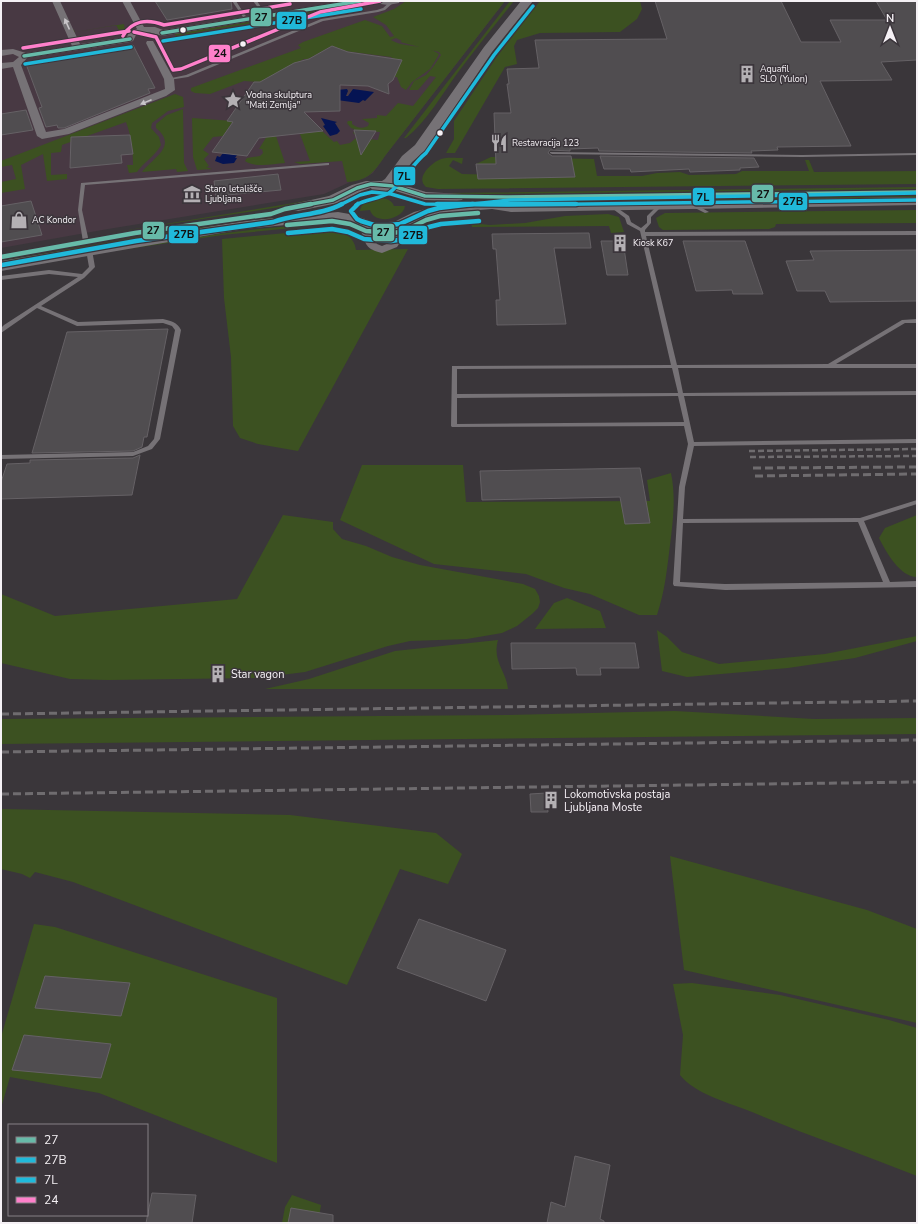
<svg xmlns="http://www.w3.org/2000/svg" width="918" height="1224" font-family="'Nunito Sans',sans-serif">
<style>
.commercial{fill:#483943}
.green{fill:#3c5121}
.water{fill:#051453}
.building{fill:#504d50;stroke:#656165}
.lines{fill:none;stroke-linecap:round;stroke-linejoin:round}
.lane{fill:#767276;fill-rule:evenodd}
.street{fill:#767276;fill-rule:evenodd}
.secondary{fill:#767276;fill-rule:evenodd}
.rail-far1{stroke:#6f6c6f;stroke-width:2.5;stroke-dasharray:6 3;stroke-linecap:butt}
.rail{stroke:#6f6c6f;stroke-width:3;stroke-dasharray:8 4;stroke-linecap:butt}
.bus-1-far1-casing{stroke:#3b353b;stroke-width:5.5}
.bus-1-casing{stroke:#3b353b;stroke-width:7}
.bus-2-far1-casing{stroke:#3b353b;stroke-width:5.5}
.bus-2-casing{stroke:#3b353b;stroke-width:7}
.bus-3-far1-casing{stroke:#3b353b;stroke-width:5.5}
.bus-3-casing{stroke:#3b353b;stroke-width:7}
.bus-4-casing{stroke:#3b353b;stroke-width:5.5}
.bus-1-far1{stroke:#67baa9;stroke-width:3.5}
.bus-1{stroke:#67baa9;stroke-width:4.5}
.bus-2-far1{stroke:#20b9da;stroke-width:3.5}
.bus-2{stroke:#20b9da;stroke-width:4.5}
.bus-3-far1{stroke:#1ebadc;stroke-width:3.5}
.bus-3{stroke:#1ebadc;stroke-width:4.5}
.bus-4{stroke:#ff80cb;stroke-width:3.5}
.oneway{fill:#c9c5c9}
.bus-dot{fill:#f5f1f5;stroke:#3b353b;stroke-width:1.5}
.labels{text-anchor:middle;stroke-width:3;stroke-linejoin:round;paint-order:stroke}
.far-poi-label{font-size:9px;fill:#f5f1f5;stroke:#3b353b;text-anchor:start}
.poi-label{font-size:11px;fill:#f5f1f5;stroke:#3b353b;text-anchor:start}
.line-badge{stroke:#3b353b;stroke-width:1.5}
.pale-badge-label{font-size:11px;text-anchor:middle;font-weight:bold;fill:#111}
</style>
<rect width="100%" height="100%" fill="#3a363a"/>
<path class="commercial" d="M1,1H505L385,156L373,173L365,178L350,182L324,194L108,229L1,248Z"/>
<path class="green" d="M406,1H505L385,156C374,172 368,181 347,182L342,161L300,164L294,162L310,161L300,134L321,130L334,142L337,141L340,145L350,143L356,138L378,140L380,132L366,131L358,137L353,133L355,131L354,129L351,128L347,123L348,121H352V124C357,128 362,129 368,126L369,123L362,119L377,118V115L386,116L398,103L413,106L436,77L430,76L418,90H409L414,81L426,75L433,67L441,55L439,52L400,42L402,41L396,38L391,40C404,48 425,44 439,54L437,58L430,69L412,82L406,90L401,87L397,77H393L400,65L391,57L345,51L332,46L308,59H304L262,82L244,81L210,94L195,93L191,91V88L301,48L298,45L303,42L365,20L382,26L390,37L394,36L386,25L373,17L394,9Z
M510,1H514C496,24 477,47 459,71C442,94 428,120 406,138H404Z
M540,1H640L642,9L637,19L620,32L540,33L517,40L514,46L517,64L505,67L455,153H446L454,139V121L496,58Z
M359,4L354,6L176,36L175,34Z
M124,24L125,30L121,34L82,41L77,36H82L83,38L120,32L116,25L75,32H73V29L75,32Z
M175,94L183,97L184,107L168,111L152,123L151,128L159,137L161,145C155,156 144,162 137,172L129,173L127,165H133C133,150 131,135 126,122L62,145L61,152L51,153V175L67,174V179L47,181L43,154L21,165L25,189L1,193V182L16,179L12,165L1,167V161Z
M183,109L184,163L188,171L177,172L176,169L142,172C154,157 178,146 156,128V124L167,115Z
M192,118L233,121L223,136L213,137L203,150L209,154L204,159L209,166L206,167L212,169L197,170L193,157Z
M267,136H276L285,163C272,164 256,168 245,161L247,158L260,156L263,153L262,149H259Z
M491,157L594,159L597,176H642L657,173L680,172L689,175L736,174L742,171H809L805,160H809L814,172L917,171V184L438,189L426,187C415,178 431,163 441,159C446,157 457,158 463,158L462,164L453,160L449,166L462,174L575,177L572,162L476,164Z
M917,187V189L488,194L449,195V193Z
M917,196V197L449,205V203Z
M375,198C383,198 391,198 394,206H405C403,220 374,225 370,210L360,211C361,203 368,200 375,198Z
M306,201V203L110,233Z
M917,210V223L776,224L775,227L769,229L663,230L659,227L656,218L665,213Z
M312,213L313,215L165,234L1,263V261L164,232Z
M608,214L619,217L624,232L611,233L609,226L472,227L471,223L490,225L525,223L565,216Z
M305,225L303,227L222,235L114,251C178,240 241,229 305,225Z
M329,229C342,231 354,235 356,250L408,249L298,451L258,444L240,438L233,426L231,357L224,298L222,239Z
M362,465H463L466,502L650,501L647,480L671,473C676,497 673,521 670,545C667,569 665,591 657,615H639L590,594L564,588L526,574L434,564L340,520Z
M283,515L333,522V529L342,539L366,546L392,557L420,565L523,584L535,589L539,596L540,602L538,608L532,614L517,626L502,633L467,639L410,641L388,646L305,672L257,678L108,680L70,679L1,663V594L55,616L237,599Z
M917,515V577C900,577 886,552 879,538L885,528Z
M567,598L600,611L606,628L535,629L554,603Z
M657,630L667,637L682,652L719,664L825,654L917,636V641L855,658L788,668L687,677L662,671Z
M498,640C492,662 506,670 508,689H265L309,679L395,651Z
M675,711L814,719L917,718V734L1,744V719L508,715Z
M1,809L290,815L436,833L462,854L448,884L400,869L347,985L73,882L35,872L30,878L22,874L1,869Z
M670,856L867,910L917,929V1023L684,970Z
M34,924L55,927L277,998V1163L99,1093L10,1077L1,1108V1037Z
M692,983L780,995L889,1020L917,1028V1176C862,1154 807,1135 752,1112C729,1103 695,1094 680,1075L683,1035L673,984Z
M292,1195L321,1205L318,1223H282L285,1207Z"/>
<path class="water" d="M347,89L348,91L346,96H348L353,89L374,92L365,101L363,100L359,103L337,100V90Z
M321,118L337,122L335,123L340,131L337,134L330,136L323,126L325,125Z
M223,153L237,155L235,158H237L234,163L223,164L215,161L217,156L220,157Z"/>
<path class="building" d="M155,1H231L232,9L167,20Z
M655,1H781L801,42H841L830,20H887L876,1H917V60L881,62L892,80L820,81L851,146L777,147L778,150L751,151L752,153L599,151L598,148L570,149V151L550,150L548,153L552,156H571L575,177L478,179L476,164H496L494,113H511L507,84H509L507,69L539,68L535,40L667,39Z
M133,45L155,88L148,89L150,93L64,128H58L57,125L46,127L39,108L42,107L26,64Z
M332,46L348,52L402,60L393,80L388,84L389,94L368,86L340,85V111L304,112L323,131L259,138L247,156L212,152L233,122L227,121L254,82H260L294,63L309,59Z
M26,110L33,130L1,135V114Z
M354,130L376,131L361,155Z
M130,135L133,154L121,155L122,163L70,168L71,137Z
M600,156L754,158L759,167L740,168V170L690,172L689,169L631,172L630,169H604Z
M278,174L281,190L216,196L214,181Z
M31,201L42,235L1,242V206Z
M589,233L591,248H554L566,324L497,325L496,300H500L496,249H493L492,234Z
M601,241H623L628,275H607Z
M683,241H745L763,294H733L732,290L696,291Z
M917,250V301L830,302L825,291H797L786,261L814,260L810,251Z
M168,329L147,437H144L142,447L133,451L32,453L67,332Z
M140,455L132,495L1,499V482L7,464L30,463V460L133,458Z
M640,468L650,523L625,524L620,497L482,500L480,471Z
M511,643H635L639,668H600L601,675H577L576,668L512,669Z
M546,793L548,812H531L530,794Z
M419,919L506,950L486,1001L397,968Z
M45,976L130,983L121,1016L35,1008Z
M24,1035L111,1044L101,1078L12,1070Z
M575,1156L610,1165L600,1219L604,1221V1223H547L551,1202L565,1207Z
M152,1193L196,1195L192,1223H146Z
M291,1208L333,1215V1223H288Z"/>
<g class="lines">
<path class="lane" d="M232,1H236L243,12L259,9L253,1H257L263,10L244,14L246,16L243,17Z
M391,1L394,2L385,10L378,12L323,21L188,77L169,80L167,79L186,75L321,19L377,10L383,8Z
M550,152L802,155L917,153V155L802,157L552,154L550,153Z
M327,163H329V165L85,185L82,210L89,242L86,244L83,242L78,210L81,183Z
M660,203L664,204L651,217V223L645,230V232L917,231V235L646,236L677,365L828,364L902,320L917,319V323H905L836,364H917V368H678L683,393L917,391V395L684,396L694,442L917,439V443L694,446L685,487L683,519L860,518L917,500V504L864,521L890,582L917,581V587L725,590L674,586L673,584L679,487L688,444L684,426L452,427L451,426L452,366L671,365L640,231L627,224L625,218L609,206L613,205L629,216L631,222L641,228L647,223V216ZM672,368L678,393L457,394V369ZM678,396L684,422L457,424V398ZM858,522L883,582L725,584L680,582L683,523Z
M691,204H695L709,212L705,213L691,206Z
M89,248L92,250L95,267L84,278L41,306L78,322L163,319C171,321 177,322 181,330L160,439L152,449L133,456L1,459V455L133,452L148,446L154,439L175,330L172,326L163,323L77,326L37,308L1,333V328L4,325L78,277L49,274L1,280V276L49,270L82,274L89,267L86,250Z"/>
<path class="street" d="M52,1H60L80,44L127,37L129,32L137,29L122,1H130L144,27H155L163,30L345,1H364L360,3L162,36C152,33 146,30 136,35L133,41L130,42L27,58L21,65L46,132L64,129L165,89L164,79L146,43L147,41H153L174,79L175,90L166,96L69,134L42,139L37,136L13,67L1,69V63L13,62L19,57L13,54L1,56V50L13,49L26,53L72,46Z
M373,1H400L399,3L388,5L374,3Z
M366,228L371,231L377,244L382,246L389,243L398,230H406L407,232L397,247L382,253C366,249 366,245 361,231Z"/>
<path class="secondary" d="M521,1H533L492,52L425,151L412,162L397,183L426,192L462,194L464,197L462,200L457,201L425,200L392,190C385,190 380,194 373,192L371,188L362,191L338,203L298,211L293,210L291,207L293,204L329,196L352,185L366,181H382L385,179L402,156L415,145L484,47Z
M917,197V205L511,212L492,209L441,213L424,218L405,228L388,232L371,231L338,220L244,229L1,271V261L244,221L338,212L355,215L373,222H388L396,221L414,212L440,205L492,201L511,204Z"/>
<path class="rail-far1" d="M749,451L917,449
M750,457L917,456"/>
<path class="rail" d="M753,468L917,467
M755,476L917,474
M1,714L917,701
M1,752L917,740
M1,794L917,782"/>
<g class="bus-1-far1-casing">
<path id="bus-1-far1" d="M162,33L360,1
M24,56L130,39
M306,205L333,200L357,188L371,184L393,186L425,196L506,197L917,192"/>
</g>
<g class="bus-1-casing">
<path id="bus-1" d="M287,225L332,221L350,224L366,231L390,233L402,232L426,220L440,216L478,213
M1,257L135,233L271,214L285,209L311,204"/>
</g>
<g class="bus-2-far1-casing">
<path id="bus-2-far1" d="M163,41L361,9
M25,64L131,47
M340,205L360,195L372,192L391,194L425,204L506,205L917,200"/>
</g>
<g class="bus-2-casing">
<path id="bus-2" d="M437,204H576
M288,233L332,229L348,232L364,239L391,241L405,239L429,227L441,224L479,221
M2,265L136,241L273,222C295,214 322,215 342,204"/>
</g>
<g class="bus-3-far1-casing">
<path id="bus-3-far1" d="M356,205C366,199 379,199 389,193C404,182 412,164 426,153L494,55L533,6
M464,205L510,200L917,193"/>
</g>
<g class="bus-3-casing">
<path id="bus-3" d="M358,204L351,211L357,219L361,221L374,225H389L400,224L428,211L439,208L473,204"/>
</g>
<g class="bus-4-casing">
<path id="bus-4" d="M134,32L156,37L173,70L181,69L320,12L380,1
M123,36C132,20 148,19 164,25L290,4
M23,48L129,31"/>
</g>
<use href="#bus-1-far1" class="bus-1-far1"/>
<use href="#bus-1" class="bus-1"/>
<use href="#bus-2-far1" class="bus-2-far1"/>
<use href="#bus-2" class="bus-2"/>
<use href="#bus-3-far1" class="bus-3-far1"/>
<use href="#bus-3" class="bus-3"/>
<use href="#bus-4" class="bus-4"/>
</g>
<defs><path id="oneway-solid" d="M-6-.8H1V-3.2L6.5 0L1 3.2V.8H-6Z"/></defs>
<g class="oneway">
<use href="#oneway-solid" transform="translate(67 24) rotate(-114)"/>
<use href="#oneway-solid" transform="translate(146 102) rotate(158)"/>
</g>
<defs>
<g id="building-bare" transform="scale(1.38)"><path d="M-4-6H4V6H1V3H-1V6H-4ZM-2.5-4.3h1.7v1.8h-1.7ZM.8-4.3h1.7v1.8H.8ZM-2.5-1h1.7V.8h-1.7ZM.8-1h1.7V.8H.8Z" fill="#b4b0b4" stroke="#3b353b" stroke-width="2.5" paint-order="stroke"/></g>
<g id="sight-bare" transform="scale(1.38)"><path d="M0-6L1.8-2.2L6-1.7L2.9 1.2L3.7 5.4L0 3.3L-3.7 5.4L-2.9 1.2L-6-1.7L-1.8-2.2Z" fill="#b4b0b4" stroke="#3b353b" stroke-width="2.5" paint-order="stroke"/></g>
<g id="restaurant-bare" transform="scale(1.38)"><path d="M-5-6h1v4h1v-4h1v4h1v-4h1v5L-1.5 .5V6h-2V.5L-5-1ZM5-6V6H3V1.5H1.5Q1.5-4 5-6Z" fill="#b4b0b4" stroke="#3b353b" stroke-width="2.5" paint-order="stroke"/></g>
<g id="museum-bare" transform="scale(1.38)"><path d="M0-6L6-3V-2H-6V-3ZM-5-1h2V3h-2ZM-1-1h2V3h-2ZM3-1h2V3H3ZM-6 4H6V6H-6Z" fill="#b4b0b4" stroke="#3b353b" stroke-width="2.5" paint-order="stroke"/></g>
<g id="shop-bare" transform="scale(1.38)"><path d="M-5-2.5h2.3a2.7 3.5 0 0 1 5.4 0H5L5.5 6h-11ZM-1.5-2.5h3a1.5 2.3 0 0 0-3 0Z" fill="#b4b0b4" stroke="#3b353b" stroke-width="2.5" paint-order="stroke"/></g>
</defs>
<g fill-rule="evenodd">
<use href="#building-bare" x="747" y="74"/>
<use href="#sight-bare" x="233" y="100"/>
<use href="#restaurant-bare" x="499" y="143"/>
<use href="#museum-bare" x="192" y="194"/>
<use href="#shop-bare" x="19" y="220"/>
<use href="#building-bare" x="620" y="243"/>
<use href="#building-bare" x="218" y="674"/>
<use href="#building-bare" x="551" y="800"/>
</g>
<g class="bus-dot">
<circle cx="183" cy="30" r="3.5"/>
<circle cx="243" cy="44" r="3.5"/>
<circle cx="440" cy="133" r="3.5"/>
</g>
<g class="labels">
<g class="far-poi-label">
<text x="760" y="72">Aquafil<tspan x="760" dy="10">SLO (Yulon)</tspan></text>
<text x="246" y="98">Vodna skulptura<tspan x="246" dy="10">"Mati Zemlja"</tspan></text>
<text x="512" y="146">Restavracija 123</text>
<text x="205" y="192">Staro letališče<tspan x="205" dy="10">Ljubljana</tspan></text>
<text x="32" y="223">AC Kondor</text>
<text x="633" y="246">Kiosk K67</text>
</g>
<g class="poi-label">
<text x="231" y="678">Star vagon</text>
<text x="564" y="798">Lokomotivska postaja<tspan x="564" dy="13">Ljubljana Moste</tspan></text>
</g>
</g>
<g class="line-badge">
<rect x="250" y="7" width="22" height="20" rx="4" fill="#67baa9"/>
<rect x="276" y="11" width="31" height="19" rx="4" fill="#20b9da"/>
<rect x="208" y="44" width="23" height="19" rx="4" fill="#ff80cb"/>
<rect x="393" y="166" width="23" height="20" rx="4" fill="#1ebadc"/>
<rect x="751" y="184" width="23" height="19" rx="4" fill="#67baa9"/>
<rect x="692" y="187" width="23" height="19" rx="4" fill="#1ebadc"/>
<rect x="778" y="192" width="30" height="19" rx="4" fill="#20b9da"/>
<rect x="142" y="221" width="23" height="19" rx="4" fill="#67baa9"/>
<rect x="372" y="223" width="23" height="19" rx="4" fill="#67baa9"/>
<rect x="168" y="225" width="31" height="19" rx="4" fill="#20b9da"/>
<rect x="398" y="225" width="30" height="20" rx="4" fill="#20b9da"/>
</g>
<g class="pale-badge-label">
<text x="261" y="21">27</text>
<text x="292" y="24">27B</text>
<text x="220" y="57">24</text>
<text x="404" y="180">7L</text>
<text x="763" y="198">27</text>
<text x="703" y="201">7L</text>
<text x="793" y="205">27B</text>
<text x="153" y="234">27</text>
<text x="383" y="236">27</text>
<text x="184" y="238">27B</text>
<text x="413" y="239">27B</text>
</g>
<rect width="918" height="1224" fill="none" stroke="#f5f1f5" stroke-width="4"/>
<rect x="8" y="1124" width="140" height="92" fill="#3b353b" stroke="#858085"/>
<rect x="16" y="1137" width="20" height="6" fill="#67baa9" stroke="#858085"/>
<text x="44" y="1144" font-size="12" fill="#f5f1f5">27</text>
<rect x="16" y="1157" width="20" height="6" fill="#20b9da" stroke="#858085"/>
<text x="44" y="1164" font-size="12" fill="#f5f1f5">27B</text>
<rect x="16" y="1177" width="20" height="6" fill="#1ebadc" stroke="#858085"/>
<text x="44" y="1184" font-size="12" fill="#f5f1f5">7L</text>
<rect x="16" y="1197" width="20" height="6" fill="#ff80cb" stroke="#858085"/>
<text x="44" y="1204" font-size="12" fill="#f5f1f5">24</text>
<g transform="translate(890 28)" stroke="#3b353b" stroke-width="3" paint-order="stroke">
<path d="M0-3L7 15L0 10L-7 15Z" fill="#f5f1f5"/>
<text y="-6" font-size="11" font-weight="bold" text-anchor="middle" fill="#f5f1f5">N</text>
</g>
</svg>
